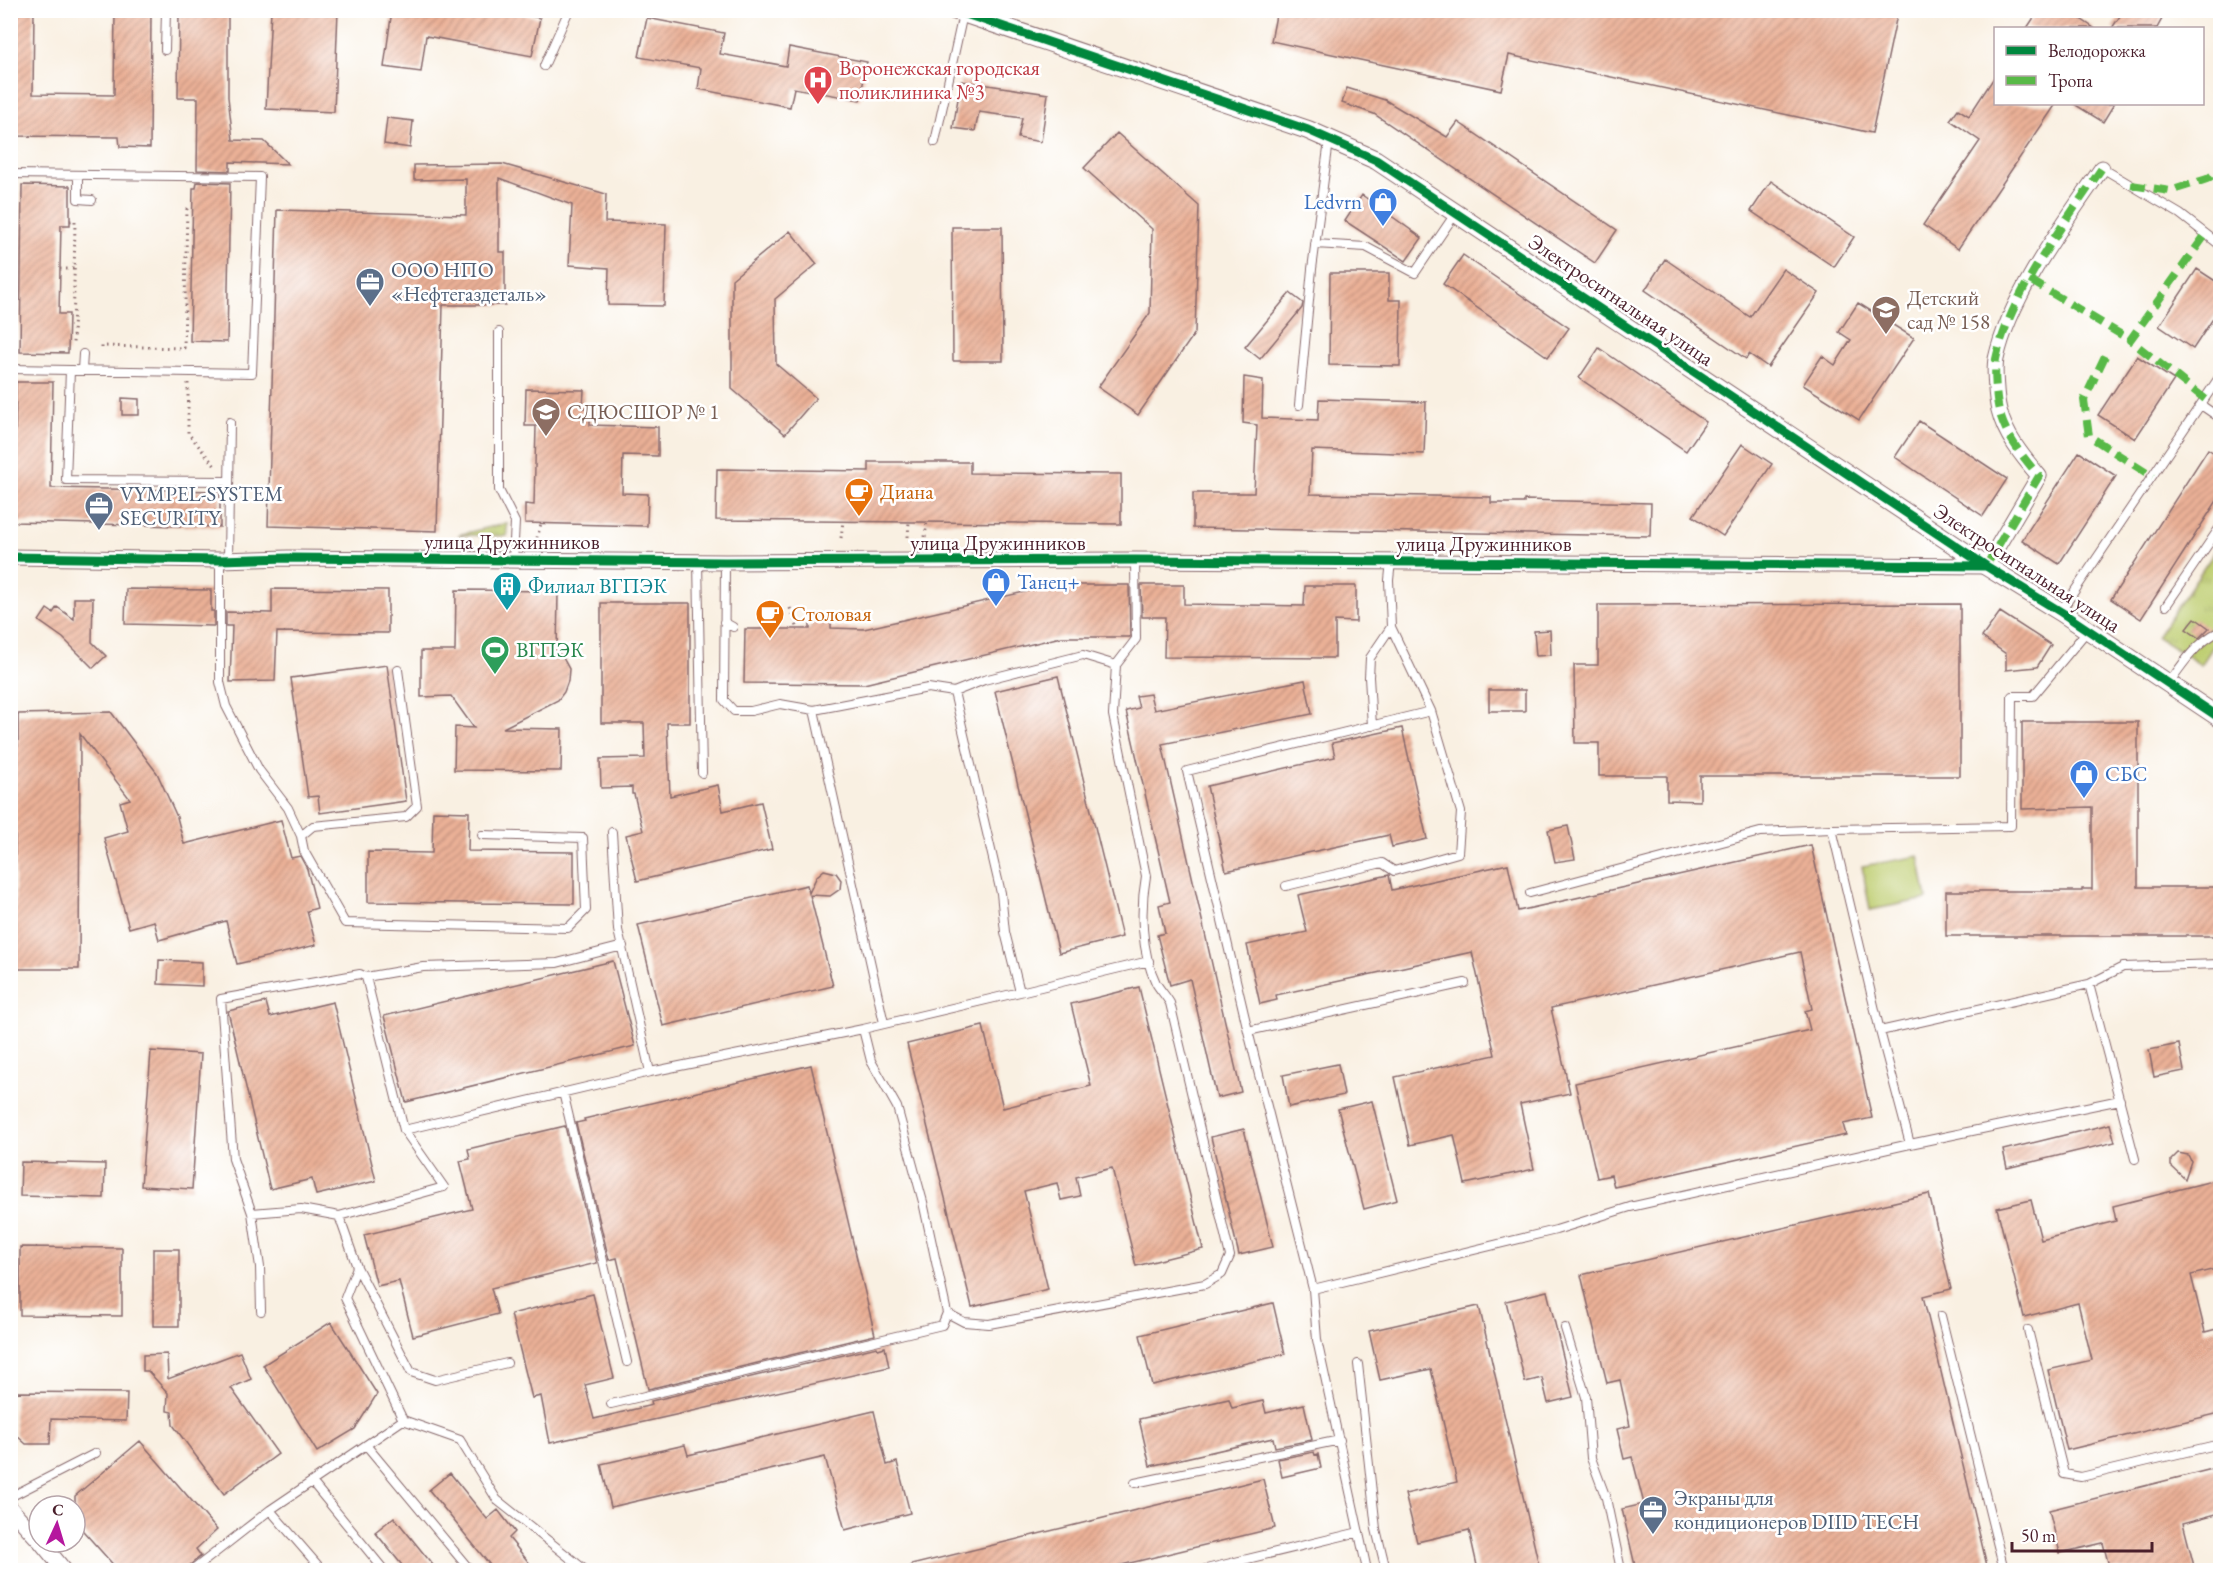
<svg xmlns="http://www.w3.org/2000/svg" width="2231" height="1581" font-family="'EB Garamond',serif">
<style>
.grass{fill:url(#grass-tufts);stroke:#84764e;stroke-width:1.5}
.pitch{fill:#becd70;stroke:#84764e;stroke-width:1.5}
.building{fill:url(#building-hatch)}
.lines{fill:none;stroke-linecap:round;stroke-linejoin:round}
.service-casing{stroke:#87686b;stroke-width:10}
.minor-casing{stroke:#87686b;stroke-width:17}
.tertiary-casing{stroke:#87686b;stroke-width:20}
.path{stroke:#87686b;stroke-width:3;stroke-dasharray:1.5 4.5;stroke-linecap:butt}
.service{stroke:#fff;stroke-width:8}
.minor{stroke:#fff;stroke-width:15}
.tertiary{stroke:#fff;stroke-width:18}
.quiet{stroke:#58b947;stroke-width:8;stroke-dasharray:15 8;stroke-linecap:butt}
.cycleway-casing{stroke:#fff;stroke-width:13}
.cycleway{stroke:#00873e;stroke-width:9}
.labels{text-anchor:middle;stroke-width:5;stroke-linejoin:round;paint-order:stroke}
.health-label{font-size:21px;fill:#be3a42;stroke:#fff;text-anchor:start}
.shop-label{font-size:21px;fill:#366cbe;stroke:#fff;text-anchor:start}
.service-label{font-size:21px;fill:#4e5e75;stroke:#fff;text-anchor:start}
.education-label{font-size:21px;fill:#785e54;stroke:#fff;text-anchor:start}
.street-label{font-size:21px;fill:#4a1f2b;stroke:#fff}
.food-label{font-size:21px;fill:#c56008;stroke:#fff;text-anchor:start}
.culture-label{font-size:21px;fill:#0d838f;stroke:#fff;text-anchor:start}
.leisure-label{font-size:21px;fill:#27864d;stroke:#fff;text-anchor:start}
</style>
<defs>
<pattern id="grass-tufts" width="24" height="20" patternUnits="userSpaceOnUse" patternTransform="scale(1.5)"><rect width="24" height="20" fill="#becd70"/><path d="M3 7l-1-3M5 7V3M7 7l1-3M15 17l-1-3M17 17v-4M19 17l1-3" fill="none" stroke="#a5b061"/></pattern>
<pattern id="building-hatch" width="6" height="6" patternUnits="userSpaceOnUse" patternTransform="scale(1.5)"><rect width="6" height="6" fill="#ebb197"/><path d="M-1 1l2-2M0 6l6-6M5 7l2-2" fill="none" stroke="#c08f7b"/></pattern>
</defs>
<rect width="100%" height="100%" fill="#fff"/>
<filter id="ink" filterUnits="userSpaceOnUse"><feTurbulence type="fractalNoise" baseFrequency=".0167" numOctaves="2"/><feDisplacementMap in="SourceGraphic" scale="12" xChannelSelector="R" yChannelSelector="G"/><feConvolveMatrix kernelMatrix="1 2 1 2 8 2 1 2 1" color-interpolation-filters="sRGB"/></filter>
<filter id="wash" filterUnits="userSpaceOnUse"><feTurbulence type="fractalNoise" baseFrequency=".008" numOctaves="4" result="noise"/><feDisplacementMap in="SourceGraphic" scale="24" xChannelSelector="R" yChannelSelector="G"/><feGaussianBlur stdDeviation="1.35" result="paint"/><feColorMatrix in="noise" values="0 0 0 0 0 0 0 0 0 0 0 0 0 0 0 0 0 1.4 0 .05"/><feComposite in="paint" operator="in"/></filter>
<g filter="url(#wash)">
<rect width="100%" height="100%" fill="#f9f0e2"/>
<path class="grass" d="M507,523V536L458,535Z
M2220,544V636L2201,665L2157,637Z"/>
<path class="pitch" d="M1919,856L1927,899L1870,910L1862,866Z"/>
<g id="blocks">
<path class="building" d="M10,10H34L33,94L114,95L115,10H151L150,148L120,147L119,137L10,136Z
M179,10H228V97L233,140L264,141L288,164L230,162V171L197,170L198,98H178Z
M271,10H338L334,112L266,109Z
M392,10H499L540,18L532,56L426,36L421,72L384,67Z
M1277,10H1898L1872,133L1509,55L1501,90L1271,41Z
M2039,10H2067L2094,28H2027Z
M2124,10H2152L2163,17L2157,28H2112Z
M647,18L724,33L720,54L786,66L789,47L867,62L860,100L794,88L790,107L698,89L701,68L639,57Z
M1995,76V104H2056L1958,249L1923,225L1980,141L1950,120L1958,109L1969,116Z
M961,81L1048,94L1041,142L1018,138L1022,118L979,112L975,131L953,128Z
M1347,88L1385,100L1447,137L1458,122L1617,230L1595,263L1374,114L1342,103Z
M2074,104H2114L2103,122Z
M387,118L413,121L410,148L384,144Z
M1117,133L1199,206L1195,333L1138,415L1098,387L1150,313L1152,229L1084,168Z
M502,164L606,194L605,222L666,224L664,306L608,305L609,268L569,265L572,205L499,178V252H505V305H443L437,531L268,526L277,210L466,215V179L414,180V165Z
M1771,181L1854,237L1834,267L1751,211Z
M197,182L230,183L227,342L190,341L193,188H196Z
M22,185L70,186V225H61L59,314H69L68,353L20,352Z
M1362,195L1422,238L1406,261L1345,221Z
M952,227H1002L1003,361H953Z
M790,231L817,264L775,299L776,364L816,398L785,434L732,389V279Z
M1463,255L1569,328L1548,357L1443,284Z
M1665,259L1750,317L1783,269L1819,293L1768,367L1749,354L1746,359L1645,290Z
M2197,269L2220,284V308L2193,349L2159,326Z
M1330,273H1389V300H1401L1400,366L1329,365Z
M1290,293L1303,303L1302,308L1260,359L1245,347Z
M1858,303L1914,338L1859,420L1803,385L1822,356L1835,365L1851,340L1839,332Z
M1599,348L1706,422L1686,451L1579,378Z
M2137,356L2174,380L2135,439L2098,415Z
M1244,377L1263,380L1262,418L1318,420L1319,399L1426,402L1424,454L1312,450L1310,494L1491,497V503H1524V500L1651,503L1650,536L1193,528V493H1254L1257,425L1243,423Z
M16,382H53L51,488L220,491V527L14,522Z
M526,389L584,390L583,408H590V425L658,427V456L623,455L622,493L648,494L647,526L525,523V504L534,505L536,426H525Z
M122,398L139,399V415H122Z
M1919,421L2007,479L1983,516L1895,457Z
M1742,444L1772,464L1723,536L1693,516Z
M2208,449L2220,457V496L2141,619L2111,599Z
M2079,452L2116,476L2059,564L2022,540Z
M869,462H970V473L1121,474V524L716,520L717,469L869,471Z
M1054,585H1129L1130,637H1061L864,684L744,683L745,629H810V621L831,622V628L864,629Z
M1141,585H1184V604L1304,606L1305,586H1356V622L1335,621V658L1164,657L1165,617H1142Z
M126,589L211,590V611H214V626L125,624Z
M272,589L388,590V633L277,632L275,681L230,682L232,626H226V612L272,613Z
M456,590L558,591L557,653L562,656L569,669L568,681L564,692L558,700L503,728L562,729L561,771L454,770L455,727L474,728L451,696L421,697V651H455Z
M74,598H93L92,642L106,656L93,668L63,638L39,621L47,609L53,613L57,607L74,619Z
M601,603H690V723H667L670,796L718,785L723,811L761,802L772,849L637,881L626,835L643,831L634,794H632V787L601,788L600,759L645,758L644,723H601Z
M1960,604V776H1700V801L1667,800V776H1599V743H1575L1574,665H1598V605Z
M2000,612L2051,645L2037,667L2006,670V654L1982,637Z
M2195,618L2209,628L2199,638L2186,629Z
M1550,630L1551,655L1536,656L1534,631Z
M387,665L406,801L320,813L318,796L308,797L291,678Z
M1058,676L1122,937L1059,953L995,691Z
M1305,680L1312,714L1162,744L1241,1092L1217,1098L1190,979L1170,985L1157,935L1165,933L1159,905L1170,902L1126,711L1139,708L1136,696L1150,694L1154,710Z
M1489,690H1525V711H1489Z
M111,712L157,773L177,817L184,844L281,820L291,858L300,856L307,869L317,908L307,911L316,945L237,964L226,921L159,940L154,921L129,928L104,838L128,831L120,802L130,799L80,734L79,969H15V746H18V714Z
M2022,722H2138V887H2220V936H1946V891H2082V889H2092V807L2022,809Z
M1402,728L1427,839L1392,847L1389,835L1226,871L1207,786L1335,757L1332,743Z
M433,811L469,812L468,851L574,852V904L368,902V852L432,853Z
M1568,826L1575,859L1555,862L1548,830Z
M1811,845L1872,1118L1843,1124L1846,1135L1614,1187L1611,1175L1597,1178L1575,1083L1810,1030L1805,1011L1812,1009L1800,952L1551,1008L1570,1093L1520,1104L1534,1169L1465,1184L1454,1135L1410,1145L1395,1077L1495,1055L1472,952L1276,995L1277,1000L1260,1004L1247,945L1307,932L1298,895L1389,875L1392,890L1508,864L1518,911Z
M824,870L836,873L841,880L840,889L830,896L810,895L833,986L663,1026L638,925L807,885L809,893L817,876Z
M159,960L202,962V986L158,984Z
M613,961L635,1046L406,1102L384,1016Z
M1139,987L1203,1249L1136,1266L1112,1168L1076,1177L1080,1196L1061,1200L1057,1183L1024,1191L1048,1289L972,1307L907,1044L983,1026L1003,1108L1091,1086L1071,1004Z
M266,1002L270,1017L333,1002L376,1181L316,1195L312,1179L270,1189L228,1011Z
M2179,1044L2184,1071L2154,1077L2149,1050Z
M151,1051L201,1054L192,1189L141,1186Z
M1338,1064L1344,1095L1289,1107L1283,1075Z
M811,1065L875,1335L648,1389L617,1258L609,1260L576,1123L585,1121L584,1119Z
M1372,1101L1397,1200L1364,1209L1338,1109Z
M2110,1124L2115,1142L2007,1168L2003,1150Z
M565,1126L597,1263L491,1288L498,1314L413,1336L399,1281L377,1286L364,1235L472,1209L460,1161L470,1159L468,1149Z
M1244,1129L1273,1247L1239,1255L1211,1137Z
M2178,1153L2188,1155L2191,1161L2185,1179L2171,1166V1160Z
M21,1162L105,1164L104,1198L20,1196Z
M2220,1179V1268L2191,1275L2205,1332L2220,1328V1413L2067,1450L2048,1370L2092,1360L2078,1303L2024,1317L1997,1208L2031,1200L2041,1240L2116,1221L2113,1206Z
M1929,1194L1951,1289L1923,1296L1988,1570H1636L1622,1509L1644,1504L1632,1457L1624,1459L1617,1429L1630,1426L1620,1380L1607,1383L1581,1275Z
M20,1247L122,1248V1316L20,1315Z
M153,1249H179V1326H153Z
M1547,1291L1573,1397L1548,1403L1542,1378L1525,1382L1506,1301Z
M593,1294L614,1378L585,1385L594,1419L652,1405L651,1401L877,1347L878,1349L885,1347L889,1367L550,1443L541,1396L532,1398L511,1314Z
M1273,1303L1285,1354L1152,1385L1140,1335Z
M1479,1306L1498,1388L1540,1570H1478L1469,1530L1417,1542L1405,1494L1457,1482L1431,1369L1380,1380L1369,1331Z
M331,1322L377,1394L355,1429L317,1452L263,1365Z
M240,1352L251,1379L231,1388L278,1454L224,1494L173,1425L172,1412L167,1411L168,1393L148,1371H143V1355L167,1354L168,1379Z
M15,1392L127,1393L126,1421L51,1419L50,1444H26L16,1435L14,1418Z
M1229,1399L1232,1408L1263,1401L1266,1413L1304,1404L1312,1440L1275,1447L1273,1438L1150,1466L1139,1419Z
M874,1411L887,1465L897,1462L910,1513L845,1530L825,1457L611,1507L601,1464L685,1445L688,1455Z
M140,1441L217,1530L196,1549L201,1556L189,1566L187,1570H118L75,1522V1496Z
M1314,1452L1315,1455L1318,1454L1321,1468L1282,1477L1278,1459Z
M2220,1467V1513L2183,1523L2195,1570H2110L2103,1543L2060,1553L2049,1510Z
M450,1473L487,1519L498,1510L515,1532L509,1538L535,1570H494L429,1490Z
M1263,1479L1275,1528L1101,1570H911V1565Z
M394,1517L437,1570H406L375,1532Z"/>
</g>
</g>
<g filter="url(#ink)">
<use href="#blocks" fill-opacity="0" stroke="#87686b" stroke-width="1.5"/>
<g class="lines">
<g class="service-casing">
<path id="service" d="M165,50L166,10
M544,66L569,10
M935,142L963,14
M2102,168L2180,214L2220,245
M10,174L260,177L252,373L10,369
M78,175V199L92,200
M1315,244L1366,247L1415,273L1455,214
M499,332V490L515,522L513,560
M70,370L66,480L228,481
M82,370L83,354
M1299,405L1312,269L1329,141
M2201,405L2220,418
M220,560V682L226,706L259,770L288,808L301,836L304,851L345,923L568,928L586,910L583,838L482,835
M228,560L230,422
M698,561L702,773
M1391,561L1389,580L1391,627L1431,711
M725,562L724,700L734,711H751L780,704L814,710
M2166,606L2220,527
M2061,611L2220,376
M724,622L733,627
M1116,665L1083,655L984,680L954,692L1001,893L1005,932L1020,992L863,1029L871,1061L897,1107L923,1202L947,1313L964,1322L989,1324L1205,1284L1222,1274L1230,1256L1170,1003C1166,996 1160,990 1156,983C1141,952 1140,909 1146,876L1113,715L1116,665L1136,639L1135,560
M2169,683C2183,663 2197,642 2220,631
M1372,726L1369,677L1370,658L1391,627
M612,832L618,930L650,1072
M301,836L313,826L406,817L417,806L398,670
M1286,886L1382,863L1394,871L1458,853L1461,812L1431,711L1187,771L1248,1031L1313,1289L1317,1340L1367,1570
M1530,893L1760,832L1832,829
M366,977L404,1130L444,1187L339,1216L301,1209L252,1213L233,1159L221,999L360,974L366,977L423,967L557,963L623,946
M10,983H14
M2089,984L2135,1159
M1020,992L1149,961
M884,1023L814,710L928,688L954,692
M1248,1031L1465,983
M1880,1031L2089,984L2123,967L2220,964
M563,1092L627,1362
M404,1130L650,1072L863,1029
M1910,1144L1880,1031L1832,829L2011,826L2012,696H2033L2087,631
M252,1213L260,1267L261,1311
M339,1216L357,1267L345,1298L403,1420L460,1440L497,1500L585,1570
M357,1267L411,1372L435,1380L507,1363
M1313,1289L1556,1230L1630,1207L1910,1144L2120,1100
M1941,1316L2004,1570
M1565,1328L1586,1397L1591,1458L1606,1498L1621,1570
M2028,1330L2064,1474L2081,1477L2220,1444
M1358,1364L1376,1529L1386,1570
M611,1404L942,1325L947,1313
M366,1445L470,1570
M312,1482L384,1570
M1135,1483L1340,1440
M10,1497L96,1453
M270,1510L322,1570
M193,1570L270,1510L403,1420
M1202,1570L1359,1532"/>
</g>
<g class="minor-casing">
<path id="minor" d="M10,557L220,560L288,558L725,562L1135,560L1986,566L2039,476C2022,456 2005,435 1999,410C1996,399 1994,369 1996,359C2010,295 2065,222 2102,168
M10,1508L39,1540
M41,1542L64,1570"/>
</g>
<g class="tertiary-casing">
<path id="tertiary" d="M954,10L1308,130L1376,160L1986,566L2061,612L2220,718"/>
</g>
<path class="path" d="M70,221L75,220L73,346
M60,269H74
M102,348V346L184,348L187,209H192
M188,383V433L215,466
M908,537L909,522
M925,537L927,522
M537,538L541,524
M841,538L843,521
M790,608L798,629"/>
<use href="#service" class="service"/>
<use href="#minor" class="minor"/>
<use href="#tertiary" class="tertiary"/>
<path class="quiet" d="M2131,185L2170,191L2207,179L2220,170
M2030,280L2130,340
M2105,356L2084,400L2089,436L2153,477
M2205,399L2130,340L2206,234
M1986,566L2039,476C2022,456 2005,435 1999,410C1996,399 1994,369 1996,359C2010,295 2065,222 2102,168"/>
<g class="cycleway-casing">
<path id="cycleway" d="M954,10L1308,130L1376,160L1986,566L2061,612L2220,718
M10,557L220,560L288,558L725,562L1135,560L1986,566"/>
</g>
<use href="#cycleway" class="cycleway"/>
</g>
</g>
<defs>
<g id="hospital-pin" transform="scale(1.5)"><path d="M0 17L-7.5 6A9.5 9.5 0 1 1 7.5 6Z" fill="#e0444e" stroke="#fff"/><path d="M-5-5h3v3.5h4V-5h3V5h-3V1.5h-4V5h-3Z" fill="#fff"/></g>
<g id="shop-pin" transform="scale(1.5)"><path d="M0 17L-7.5 6A9.5 9.5 0 1 1 7.5 6Z" fill="#3f7fe0" stroke="#fff"/><path d="M-5-2.5h2.3a2.7 3.5 0 0 1 5.4 0H5L5.5 6h-11ZM-1.5-2.5h3a1.5 2.3 0 0 0-3 0Z" fill="#fff"/></g>
<g id="office-pin" transform="scale(1.5)"><path d="M0 17L-7.5 6A9.5 9.5 0 1 1 7.5 6Z" fill="#5c6f8a" stroke="#fff"/><path d="M-6-3h4V-5.5h4V-3h4V5H-6ZM-1-4.5V-3h2v-1.5ZM-6 0V1H6V0Z" fill="#fff"/></g>
<g id="school-pin" transform="scale(1.5)"><path d="M0 17L-7.5 6A9.5 9.5 0 1 1 7.5 6Z" fill="#8d6e63" stroke="#fff"/><path d="M0-5L7-2L0 1L-7-2ZM-4 1L0 2.5L4 1V4Q0 6-4 4Z" fill="#fff"/></g>
<g id="cafe-pin" transform="scale(1.5)"><path d="M0 17L-7.5 6A9.5 9.5 0 1 1 7.5 6Z" fill="#e8710a" stroke="#fff"/><path d="M-5.5-4.5H6V0H3Q3 3.5 0 3.5H-2.5Q-5.5 3.5-5.5 0ZM3-3.2v2h1.7v-2ZM-6 4.5H4V6H-6Z" fill="#fff"/></g>
<g id="building-pin" transform="scale(1.5)"><path d="M0 17L-7.5 6A9.5 9.5 0 1 1 7.5 6Z" fill="#0f9aa8" stroke="#fff"/><path d="M-4-6H4V6H1V3H-1V6H-4ZM-2.5-4.3h1.7v1.8h-1.7ZM.8-4.3h1.7v1.8H.8ZM-2.5-1h1.7V.8h-1.7ZM.8-1h1.7V.8H.8Z" fill="#fff"/></g>
<g id="stadium-pin" transform="scale(1.5)"><path d="M0 17L-7.5 6A9.5 9.5 0 1 1 7.5 6Z" fill="#2e9e5b" stroke="#fff"/><path d="M0-5a6.5 5 0 1 0 0 10a6.5 5 0 1 0 0-10ZM-3.5-1.8h7v3.6h-7Z" fill="#fff"/></g>
</defs>
<g fill-rule="evenodd">
<use href="#hospital-pin" x="818" y="80"/>
<use href="#shop-pin" x="1383" y="202"/>
<use href="#office-pin" x="370" y="282"/>
<use href="#school-pin" x="1886" y="310"/>
<use href="#school-pin" x="546" y="412"/>
<use href="#cafe-pin" x="859" y="492"/>
<use href="#office-pin" x="99" y="506"/>
<use href="#shop-pin" x="996" y="582"/>
<use href="#building-pin" x="507" y="586"/>
<use href="#cafe-pin" x="770" y="614"/>
<use href="#stadium-pin" x="495" y="650"/>
<use href="#shop-pin" x="2084" y="774"/>
<use href="#office-pin" x="1653" y="1510"/>
</g>
<g class="labels">
<g class="health-label">
<text x="839" y="75">Воронежская городская<tspan x="839" dy="24">поликлиника №3</tspan></text>
</g>
<g class="shop-label">
<text x="1362" y="209" text-anchor="end">Ledvrn</text>
<text x="1017" y="589">Танец+</text>
<text x="2105" y="781">СБС</text>
</g>
<g class="service-label">
<text x="391" y="277">ООО НПО<tspan x="391" dy="24">«Нефтегаздеталь»</tspan></text>
<text x="120" y="501">VYMPEL-SYSTEM<tspan x="120" dy="24">SECURITY</tspan></text>
<text x="1674" y="1505">Экраны для<tspan x="1674" dy="24">кондиционеров DIID TECH</tspan></text>
</g>
<g class="education-label">
<text x="1907" y="305">Детский<tspan x="1907" dy="24">сад № 158</tspan></text>
<text x="567" y="419">СДЮСШОР № 1</text>
</g>
<g class="street-label">
<text transform="translate(1621 300) rotate(34)" y="7">Электросигнальная улица</text>
<text x="512" y="549">улица Дружинников</text>
<text x="998" y="550">улица Дружинников</text>
<text x="1484" y="551">улица Дружинников</text>
<text transform="translate(2027 568) rotate(33)" y="7">Электросигнальная улица</text>
</g>
<g class="food-label">
<text x="880" y="499">Диана</text>
<text x="791" y="621">Столовая</text>
</g>
<g class="culture-label">
<text x="528" y="593">Филиал ВГПЭК</text>
</g>
<g class="leisure-label">
<text x="516" y="657">ВГПЭК</text>
</g>
</g>
<rect width="2231" height="1581" fill="none" stroke="#fff" stroke-width="36"/>
<rect x="1994" y="27" width="210" height="78" fill="#ffffff" stroke="#b7a5aa" stroke-width="1.5"/>
<rect x="2006" y="46" width="30" height="9" fill="#00873e" stroke="#b7a5aa" stroke-width="1.5"/>
<text x="2048" y="57" font-size="18" fill="#4a1f2b">Велодорожка</text>
<rect x="2006" y="76" width="30" height="9" fill="#58b947" stroke="#b7a5aa" stroke-width="1.5"/>
<text x="2048" y="87" font-size="18" fill="#4a1f2b">Тропа</text>
<g transform="translate(57 1524) rotate(4)"><circle r="28" fill="#ffffff" stroke="#b7a5aa" stroke-width="1.5"/>
<path d="M0-4.5L10 22L0 15L-10 22Z" fill="#b5179e"/>
<text y="-9" font-size="16" font-weight="bold" text-anchor="middle" fill="#4a1f2b">С</text>
</g>
<path d="M2012 1542v9h140v-9" fill="none" stroke="#4a1f2b" stroke-width="3"/>
<text x="2021" y="1542" font-size="18" fill="#4a1f2b" stroke="#ffffff" stroke-width="4.5" paint-order="stroke">50 m</text>
</svg>
